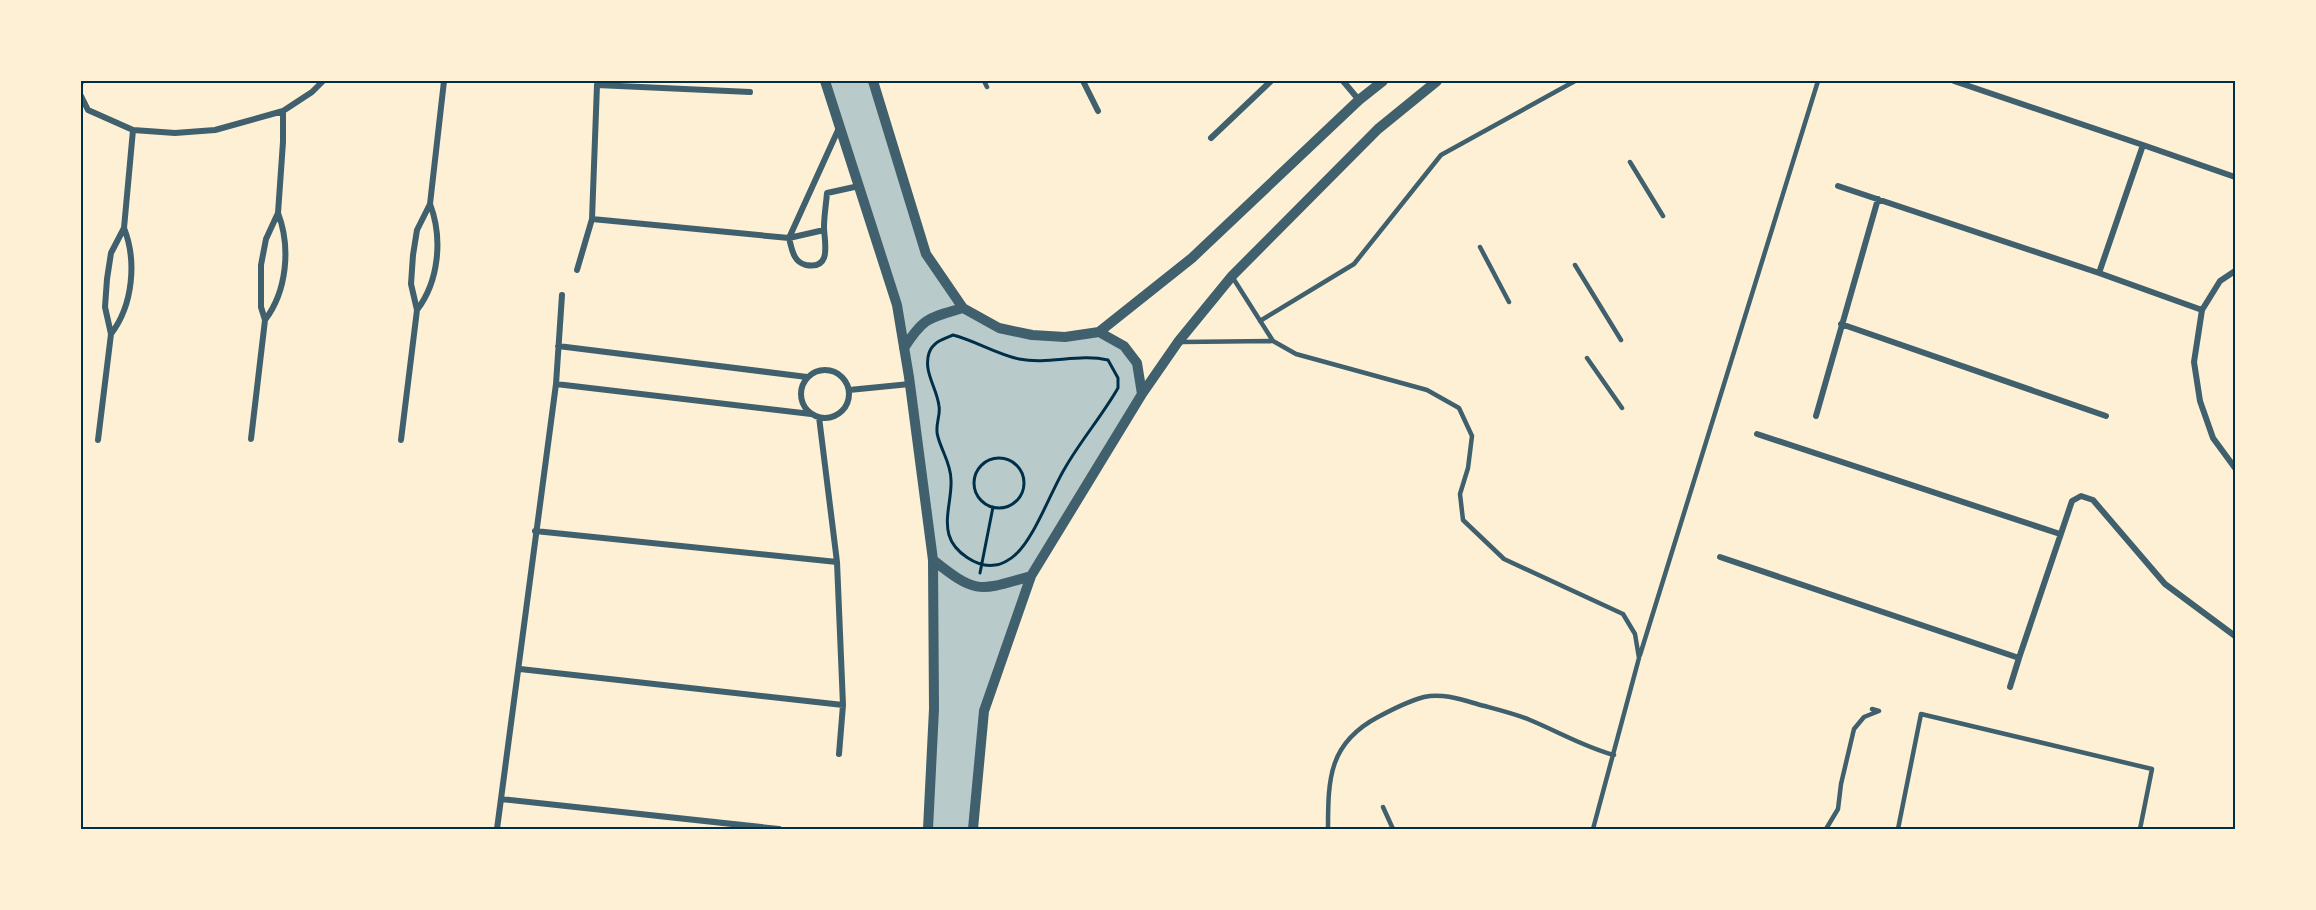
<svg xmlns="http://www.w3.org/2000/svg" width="2316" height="910" font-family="Cabin,sans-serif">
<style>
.green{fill:#b9caca}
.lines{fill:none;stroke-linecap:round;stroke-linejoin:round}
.path{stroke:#003049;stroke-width:3}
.service{stroke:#3f606c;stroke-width:4.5}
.minor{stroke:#3f606c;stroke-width:6}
.tertiary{stroke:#3f606c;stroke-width:10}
.neatline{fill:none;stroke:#003049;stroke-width:2}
</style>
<rect width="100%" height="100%" fill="#fdf0d5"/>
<path class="green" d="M825,81H873L926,254L963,308L999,328L1032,335L1099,332L1137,363L1142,394L1031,576L984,711L973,829H928L933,560L897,305Z"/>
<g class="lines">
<path class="path" d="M953,335C976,341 996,354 1019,359C1049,365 1079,353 1108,360L1118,378V388C1102,416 1081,440 1065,468C1051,491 1034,539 1015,555C1011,559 1001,565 995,565C977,568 954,552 949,535C944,517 952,498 951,480C951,464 942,452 938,437C934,426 941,416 939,406C937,388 923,372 929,353C933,342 943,339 953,335Z
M974 483a25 25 0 1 1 50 0a25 25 0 1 1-50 0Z
M980,573L993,507"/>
<path class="service" d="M984,81L987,87
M1630,162L1663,216
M1480,247L1509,302
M1575,265L1621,340
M1233,278L1273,341
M1260,321L1354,264L1441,155L1575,81
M1181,342L1273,341L1296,354L1427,390L1459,408L1472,436L1468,468L1460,494L1463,520L1504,559L1623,614L1635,634L1639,658L1593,829
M1587,358L1622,408
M1640,655L1818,81
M1383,807L1393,829
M1328,829C1328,778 1329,743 1378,717C1393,709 1408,701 1424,697C1442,693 1460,699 1477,704C1495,709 1513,713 1530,720C1559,732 1584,747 1614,755
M1826,829L1838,809L1841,784L1854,729L1864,717L1879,711L1872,709
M1898,829L1921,714L2152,769L2140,829"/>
<path class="minor" d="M1083,81L1098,111
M1343,81L1359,100
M81,82V81
M750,92L597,85L592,219L789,238L824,230
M81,96L88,110L133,130L175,133L215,130L283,111L312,92L323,81
M839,128L789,238C792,249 793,262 806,265C833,270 824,241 824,227C824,216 826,205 827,193L859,186
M1211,138L1271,81
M2143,145L2235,177
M1838,186L2099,273L2143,145L1954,81
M577,270L592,219
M2235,271L2220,281L2202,310L2194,362L2200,401L2213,438L2235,468
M2099,273L2202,310
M417,310C439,281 443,238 430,204
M265,320C287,291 291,247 278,213
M1841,324L2106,416
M111,334C133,305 137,261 124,228
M558,346L807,377
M801 394a24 24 0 1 1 48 0a24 24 0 1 1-48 0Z
M556,384L811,414
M849,390L910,384
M1816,416L1878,199
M819,417L837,562L843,705L839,754
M1757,434L2060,534
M251,439L265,320L261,307V265L266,239L278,213L283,142V111
M98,440L111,334L105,307L107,279L111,253L124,228L133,130
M401,440L417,310L411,284L413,255L417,230L430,204L444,81
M535,531L837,562
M1720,557L2019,658L2072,501L2081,496L2093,500L2165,584L2235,636
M520,669L843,705
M2010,687L2019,658
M501,799L779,829
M497,829L556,384L562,295"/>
<path class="tertiary" d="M825,81L897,305L909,377L933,560L934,709L928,829
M873,81L926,254L963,308
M1099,332L1192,258L1359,100L1383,81
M904,348C924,317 929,318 963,308L999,328L1032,335L1065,337L1099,332L1124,346L1137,363L1142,394
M933,560C977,595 979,591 1031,576
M973,829L984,711L1031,576L1142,394L1178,342L1232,276L1378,129L1437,81"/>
</g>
<rect width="2316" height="910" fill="none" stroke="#fdf0d5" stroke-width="165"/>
<rect x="82" y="82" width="2152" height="746" class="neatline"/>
</svg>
